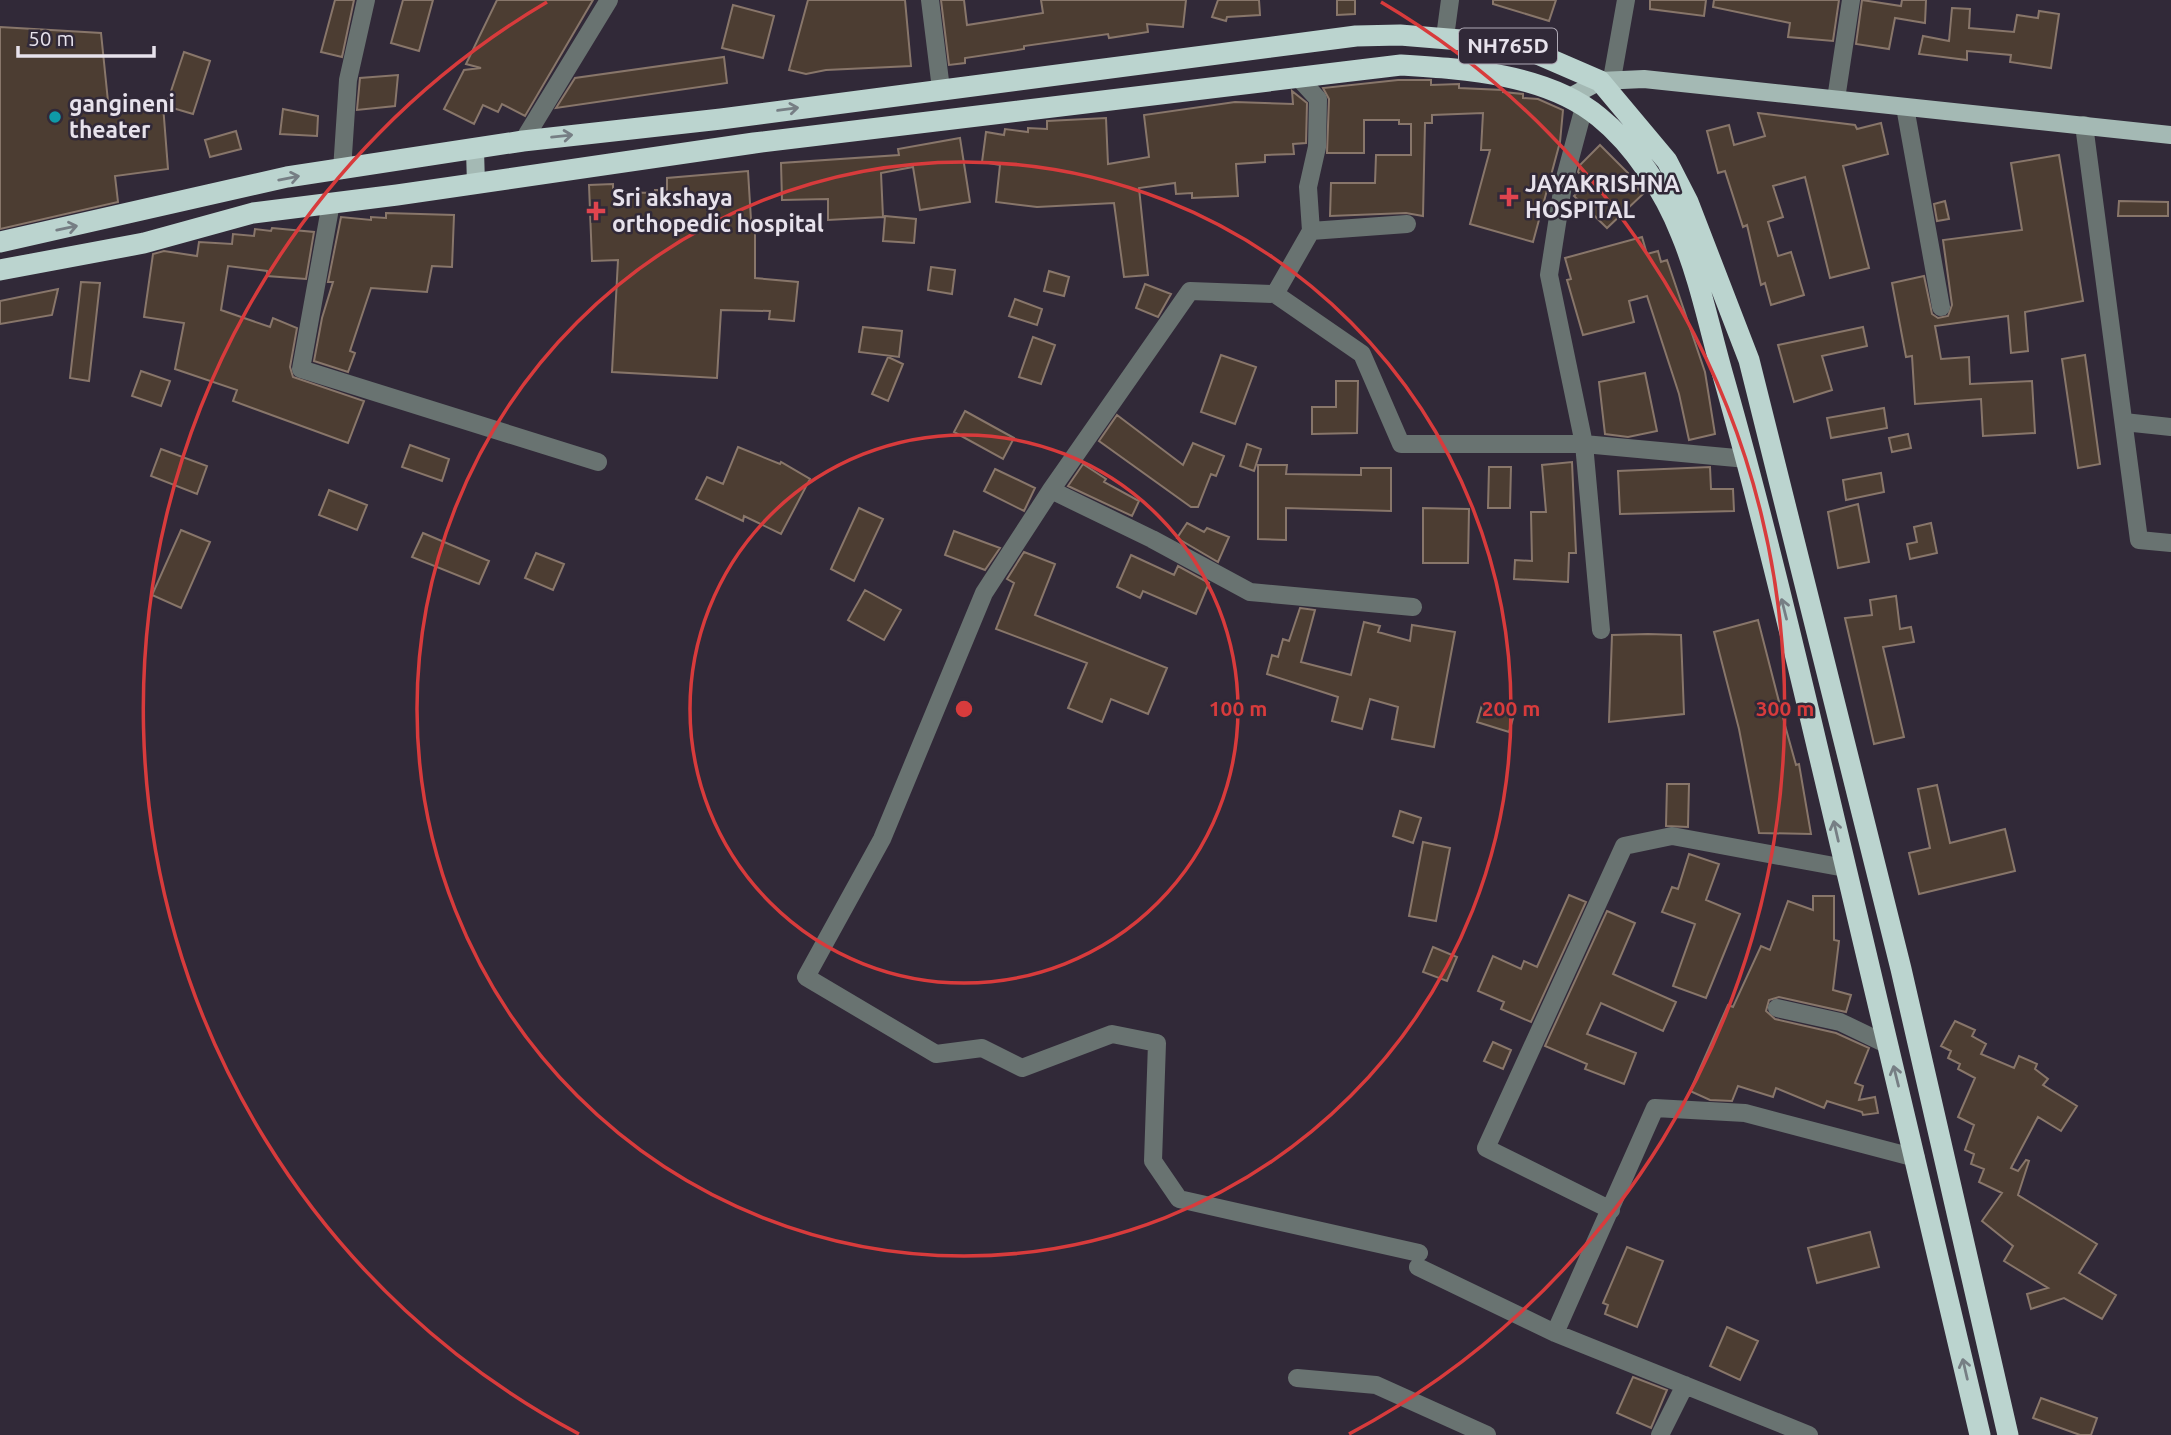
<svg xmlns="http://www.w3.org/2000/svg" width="2171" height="1435" font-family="Ubuntu,sans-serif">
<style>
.building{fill:#4c3d32;stroke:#88766a;stroke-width:2}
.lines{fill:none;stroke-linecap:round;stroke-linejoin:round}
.minor{stroke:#697371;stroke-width:18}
.major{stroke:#a4b9b4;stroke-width:18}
.highway{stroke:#bbd4cf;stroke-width:21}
.oneway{stroke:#767e84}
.ring{fill:none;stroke:#d83b3c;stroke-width:3.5}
.culture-dot{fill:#0f9aa8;stroke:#312938;stroke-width:2.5}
.health-dot{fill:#e0444e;stroke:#312938;stroke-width:2.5}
.labels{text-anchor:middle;stroke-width:5;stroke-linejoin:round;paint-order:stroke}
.shield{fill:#312938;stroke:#b0aab6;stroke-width:2}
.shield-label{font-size:21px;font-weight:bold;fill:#e7e2ec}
.poi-label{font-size:23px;font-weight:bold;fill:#e7e2ec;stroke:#312938;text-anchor:start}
.centre{fill:#d83b3c;stroke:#312938;stroke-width:3.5}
.ring-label{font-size:21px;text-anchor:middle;font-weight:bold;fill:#d83b3c;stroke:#312938;stroke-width:5;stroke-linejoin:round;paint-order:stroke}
</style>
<rect width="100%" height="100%" fill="#312938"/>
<path class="building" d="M335,0H354L342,57L321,52Z
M403,0H433L419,51L391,43Z
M497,0H593L525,116L502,104L498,112L483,105L474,124L444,109L464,70L481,68L466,64Z
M808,0H905L911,66L826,70L806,74L789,70Z
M941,0H964L967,25L1043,13L1041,0H1186L1183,27L1147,24L1148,32L1109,38L1108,34L1024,46V49L965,58V63L949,65Z
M1218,0H1259L1260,15L1227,17L1226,21L1212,17Z
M1337,0H1355V14L1337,15Z
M1493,0H1556L1549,21L1493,4Z
M1650,0H1706L1704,16L1650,9Z
M1714,0H1839L1833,41L1788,37L1790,23L1713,7Z
M1862,0L1901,6L1902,0H1926L1925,23L1895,18L1889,49L1856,44Z
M733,5L774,16L763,58L722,48Z
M1952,8L1970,9L1969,28L2014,32L2017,15L2038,18L2039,11L2059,14L2051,68L2010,62L2011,55L1967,51V60L1919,54L1923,36L1949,41Z
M0,27L101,33L109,111L163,105L168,169L115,176L118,202L0,229Z
M184,52L210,61L193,114L166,106Z
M724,57L727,83L556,108L575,78Z
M398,75L395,106L357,110L360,78Z
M1398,80H1431V85L1459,84V88L1503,90V92L1523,94V98L1538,99L1563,110L1560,142L1533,242L1470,224L1490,150H1481L1483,113L1432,115V123H1425L1423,216L1406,213L1330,216L1331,183H1375L1376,155H1411V124H1399V120H1364V153H1327L1329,99L1323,88Z
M1292,91L1307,103L1306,143L1293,144L1294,154L1265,155V162L1236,164L1238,196L1192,198V193L1176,194L1175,183L1139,188L1148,275L1124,277L1114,203L1037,207L996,202L1000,165L982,162L986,132L1004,135L1005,129L1028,132V128L1047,129V121L1106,118L1108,164L1149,157L1144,115L1235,102L1293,104Z
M283,109L318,116L317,136L280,134Z
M1758,113L1855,125L1857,129L1881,123L1888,154L1843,166L1869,268L1830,278L1805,177L1773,186L1783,217L1768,222L1778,256L1791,252L1804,295L1771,305L1765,283L1761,285L1747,225L1743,227L1725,171L1718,173L1707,131L1729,125L1734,145L1765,136Z
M236,131L241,149L210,157L205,140Z
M960,138L970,202L920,210L913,167L881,173L883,217L828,220V199L782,200L781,163L899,155L898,149Z
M1600,145L1628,173L1626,175L1643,194L1607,228L1574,196L1588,182L1578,172L1580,165Z
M2059,155L2083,301L2025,312L2028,351L2011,353L2008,316L1935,326L1941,359L1969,357L1970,384L2032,381L2035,433L1983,436L1981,399L1915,404L1912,356L1906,357L1892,283L1924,276L1932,314L1938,318L1948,316L1952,305L1943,240L2022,230L2011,163Z
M748,171L751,220H755V278L798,282L794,321L769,319L770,311L721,310L717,378L612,372L618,260L592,261L589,185L613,184V192L655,193V190H667V178Z
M1945,201L1949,219L1937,221L1934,204Z
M2119,201L2168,202V216H2118Z
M386,213L454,215L452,267L432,266L427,292L371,288L350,351L355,353L348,372L314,361L322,318L333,282H328L341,217L371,220V217L386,218Z
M885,216L916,219L914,243L883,241Z
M272,228L314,232L306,279L267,276V271L228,266L221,310L270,327L273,318L297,328L290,367L293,377L364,401L348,443L233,401L237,390L175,369L184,323L144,317L153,254L164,251L197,256L199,242L232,244L233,234L254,236L255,229L271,231Z
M1642,237L1647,254L1658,251L1661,262L1667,260L1705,372L1715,434L1689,440L1679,394L1647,296L1629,301L1634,322L1583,335L1567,280L1571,279L1565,258Z
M931,267L955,270L952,294L928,290Z
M1049,271L1069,277L1064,296L1044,291Z
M81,282L100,283L89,381L70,378Z
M1145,284L1171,294L1158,317L1136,308Z
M58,289L52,315L0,324V301Z
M1015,299L1042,309L1037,325L1009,316Z
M863,327L902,331L899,357L859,352Z
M1863,327L1867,346L1822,356L1832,390L1794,402L1778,345Z
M1033,337L1055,345L1041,384L1019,377Z
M1221,355L1256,367L1235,424L1201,412Z
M2085,355L2100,464L2078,468L2062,359Z
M888,357L903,364L888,401L872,394Z
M141,371L170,381L161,406L132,396Z
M1645,373L1657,431L1628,437L1605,434L1599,382Z
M1336,381H1358L1357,433L1312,434V407H1336Z
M1884,408L1887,428L1831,438L1827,418Z
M965,411L1014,438L1003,459L954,432Z
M1117,415L1183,465L1193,443L1224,456L1216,476L1211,474L1198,507H1191L1099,441Z
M1908,434L1911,448L1892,452L1889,438Z
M1247,444L1261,449L1254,471L1240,466Z
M410,445L449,459L442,481L402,467Z
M738,447L780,464L781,462L810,479L781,534L744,516L743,521L696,499L707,477L723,484Z
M161,449L207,466L197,494L151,476Z
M1572,462L1576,553H1569L1568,582L1514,579L1515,560L1532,561L1531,512H1546L1542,465Z
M1083,464L1106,479L1104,482L1139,501L1132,516L1068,486Z
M1258,465H1287L1286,474L1361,475V468H1391V511L1286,508V540L1258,539Z
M1489,467H1511L1510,508H1488Z
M1710,467L1711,489H1733L1734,511L1620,514L1618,471Z
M995,469L1035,488L1024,511L984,491Z
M1881,473L1884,492L1846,500L1843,480Z
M329,490L367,505L357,530L319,515Z
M1858,504L1869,562L1838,568L1828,512Z
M859,508L883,519L854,581L831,569Z
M1423,508L1469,509L1468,563H1423Z
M1187,523L1204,532L1207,528L1229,537L1218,562L1177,538Z
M1931,523L1937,553L1910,559L1907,544L1917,542L1914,527Z
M181,530L210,542L181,608L152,595Z
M954,531L1000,548L985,570L945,555Z
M423,533L489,561L479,584L412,557Z
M1024,552L1055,564L1035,615L1167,668L1148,714L1111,699L1102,722L1068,708L1087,663L996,629L1014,583L1007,579Z
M536,553L564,564L553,590L525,578Z
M1131,555L1174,575L1178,566L1209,583L1196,614L1143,591L1140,598L1117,587Z
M865,590L901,610L884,640L848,620Z
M1896,596L1900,629L1911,627L1914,642L1883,647L1904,737L1874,744L1845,618L1872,615L1870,600Z
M1300,608L1315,610L1301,662L1351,675L1364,622L1380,626L1378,632L1410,641L1412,625L1455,632L1434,747L1392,739L1398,707L1370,699L1362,729L1332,721L1338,697L1267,674L1272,655L1278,657L1283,639L1289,641Z
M1758,620L1786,729L1796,765L1799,764L1811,834L1759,833L1739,729L1714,632Z
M1648,634L1681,635L1684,714L1609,722L1612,635Z
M1482,705L1514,715L1509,732L1477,722Z
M1667,784H1689L1688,827L1666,826Z
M1937,785L1950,843L2005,829L2015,871L1919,894L1909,853L1930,848L1918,789Z
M1400,811L1421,818L1413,843L1393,836Z
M1423,842L1450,848L1436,921L1409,916Z
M1689,854L1719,864L1706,900L1740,914L1706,998L1673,986L1695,924L1662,912L1672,887L1678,889Z
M1569,895L1586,902L1531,1022L1501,1009L1504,1002L1478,991L1493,956L1521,969L1524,961L1537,967Z
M1813,896H1834V940L1839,941L1833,990L1851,995L1846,1012L1779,997L1769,1000L1766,1011L1775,1019L1836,1033L1869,1048L1855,1083L1863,1086L1859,1100L1875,1097L1878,1113L1863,1115L1862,1112L1827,1101L1824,1108L1776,1088L1773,1097L1738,1086L1732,1101L1710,1100L1690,1091L1728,1005L1733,1007L1761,946L1770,950L1788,901L1813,910Z
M1607,911L1635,923L1613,974L1676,1002L1663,1031L1601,1003L1587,1034L1636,1053L1624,1084L1585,1069L1587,1064L1545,1046Z
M1433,947L1457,957L1447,981L1423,972Z
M1955,1021L1975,1030L1972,1036L1986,1044L1981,1054L2014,1068L2019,1056L2037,1064L2035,1069L2048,1079L2043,1085L2077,1106L2061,1131L2038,1117L2011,1168L2018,1171L2026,1160L2029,1161L2018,1195L2097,1244L2079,1273L2116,1295L2102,1319L2064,1298L2031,1309L2027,1294L2048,1288L2004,1261L2013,1246L1982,1221L2002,1193L1979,1182L1984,1169L1971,1164L1974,1154L1965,1150L1974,1125L1958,1117L1975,1078L1958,1069L1960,1064L1948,1058L1951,1051L1941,1046Z
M1493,1042L1511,1050L1503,1069L1484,1061Z
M1870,1232L1879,1267L1817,1283L1808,1248Z
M1627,1247L1663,1261L1637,1327L1605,1314L1608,1305L1603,1303Z
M1727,1327L1758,1341L1740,1380L1710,1366Z
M1633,1377L1667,1390L1651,1428L1617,1413Z
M2041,1398L2097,1418L2091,1435H2080L2033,1418Z"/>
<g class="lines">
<path class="minor" d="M930,0L941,89
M1445,37L1450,0
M1297,76L1318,99L1317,147L1308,187L1311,231
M1612,79L1626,0
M1836,99L1851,0
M1584,107L1563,185L1549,275L1584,444L1601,630
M1905,107L1941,307
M2084,125L2139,540L2171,543
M523,141L609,0
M342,170L348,80L366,0
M331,203L301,369L598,462
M1407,224L1311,231L1275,294L1362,354L1401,444H1584L1747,459
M1275,294L1190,291L1051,490L1152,539L1250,592L1413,607
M2124,422L2171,427
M1051,490L984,593L882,839L806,977L936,1054L982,1048L1022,1068L1112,1034L1157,1043L1153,1161L1179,1199L1419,1253
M1777,1008L1840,1022L1888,1045
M1611,1210L1486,1148L1624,846L1672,836L1845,868
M1418,1267L1555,1333L1809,1435
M1555,1333L1655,1108L1745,1113L1916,1158
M1297,1378L1376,1385L1487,1435
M1660,1435L1685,1385"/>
<path class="major" d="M1568,98L1600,81L1644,79L2171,135
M475,150L476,184"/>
<path class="highway" d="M0,242L287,177L523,141L721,119L1356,36L1400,35L1485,42L1533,52L1600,81L1667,161L1688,202L1749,360L1901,969L2008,1435
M0,270L144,243L253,213L397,195L754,143L1401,65C1466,69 1547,74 1599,117C1634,145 1665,193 1681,234C1699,277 1709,326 1722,372C1754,484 1782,598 1809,712C1865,953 1924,1194 1980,1435"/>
</g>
<defs><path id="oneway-shaft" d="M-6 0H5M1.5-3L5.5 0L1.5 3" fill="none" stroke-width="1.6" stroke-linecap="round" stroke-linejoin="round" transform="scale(1.75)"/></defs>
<g class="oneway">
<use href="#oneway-shaft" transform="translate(788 109) rotate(-8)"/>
<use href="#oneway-shaft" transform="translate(562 136) rotate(-6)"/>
<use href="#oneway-shaft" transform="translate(289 178) rotate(-11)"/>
<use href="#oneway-shaft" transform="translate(67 228) rotate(-12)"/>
<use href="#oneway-shaft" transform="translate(1784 609) rotate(-104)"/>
<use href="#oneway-shaft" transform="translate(1836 831) rotate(-103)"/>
<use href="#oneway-shaft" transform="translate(1896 1076) rotate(-104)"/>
<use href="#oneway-shaft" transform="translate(1965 1369) rotate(-103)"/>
</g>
<g class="ring">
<circle cx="964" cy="709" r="274"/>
<circle cx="964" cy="709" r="547"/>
<path d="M579 1434A821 821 0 0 1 547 2M1381 2A821 821 0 0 1 1349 1434"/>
</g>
<circle class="culture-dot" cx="55" cy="117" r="7"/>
<g class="health-dot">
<path d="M1505.5 186.5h7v7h7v7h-7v7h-7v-7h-7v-7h7z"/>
<path d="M592.5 200.5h7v7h7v7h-7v7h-7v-7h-7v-7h7z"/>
</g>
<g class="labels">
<rect class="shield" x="1459" y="28.5" width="98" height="35" rx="5"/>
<g class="shield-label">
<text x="1508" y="53">NH765D</text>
</g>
<g class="poi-label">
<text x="69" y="112">gangineni<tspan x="69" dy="26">theater</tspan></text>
<text x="1525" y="192">JAYAKRISHNA<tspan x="1525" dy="26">HOSPITAL</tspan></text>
<text x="612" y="206">Sri akshaya<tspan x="612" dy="26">orthopedic hospital</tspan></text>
</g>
</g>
<circle cx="964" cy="709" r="10" class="centre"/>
<g class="ring-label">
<text x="1238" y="716">100 m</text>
<text x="1511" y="716">200 m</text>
<text x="1785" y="716">300 m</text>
</g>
<path d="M18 46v10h136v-10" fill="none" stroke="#e7e2ec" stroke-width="3.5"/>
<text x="28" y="46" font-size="21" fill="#e7e2ec" stroke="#312938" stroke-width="5" paint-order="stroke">50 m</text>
</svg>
